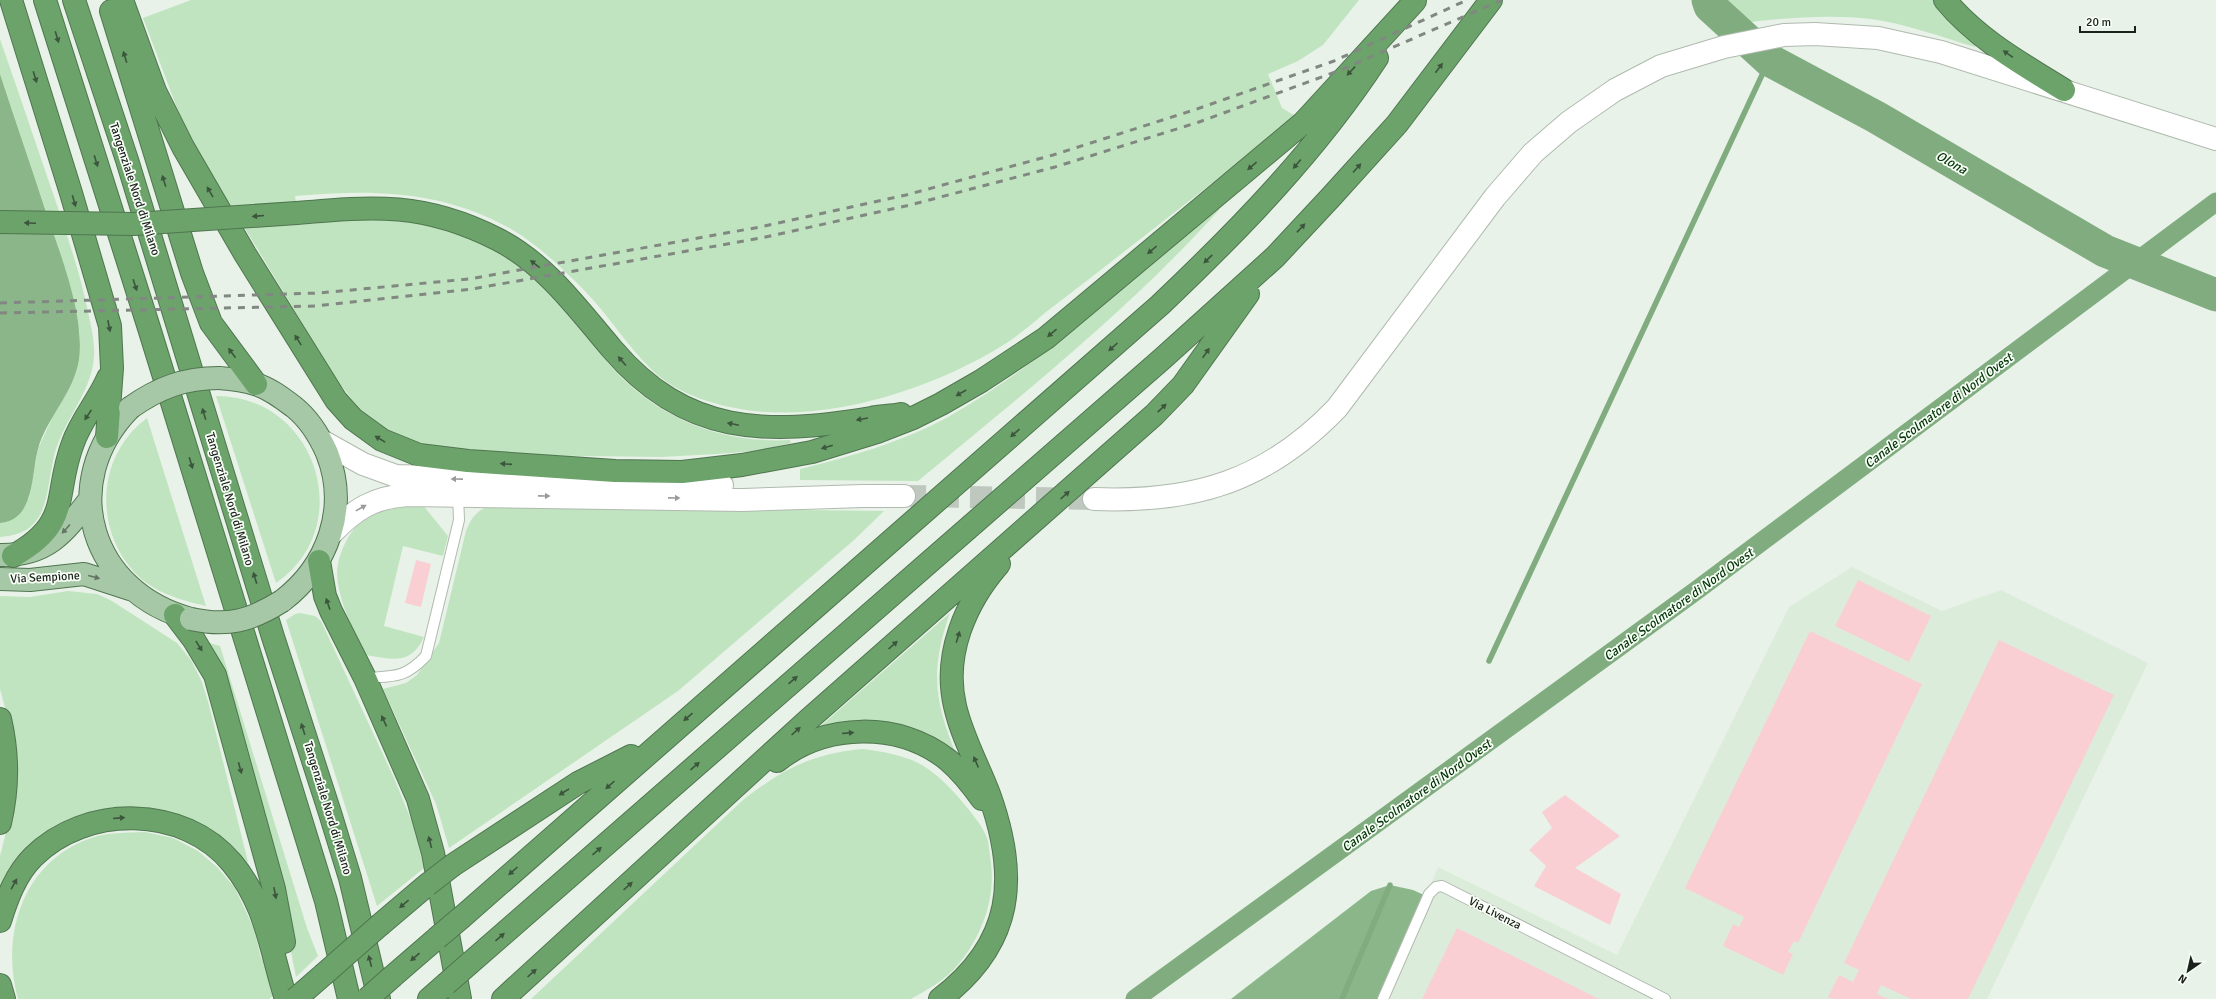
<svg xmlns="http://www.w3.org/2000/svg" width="2216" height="999" font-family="Signika,sans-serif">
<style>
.built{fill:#dcecdb}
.green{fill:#c1e4c0}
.forest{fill:#8ab689}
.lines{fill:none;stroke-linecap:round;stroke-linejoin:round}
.stream{stroke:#81ac80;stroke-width:5.5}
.canal{stroke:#81ac80;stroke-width:19}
.river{stroke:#81ac80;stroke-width:33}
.building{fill:#f9cfd4}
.secondary-tunnel{stroke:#bfc8bf;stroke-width:22;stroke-dasharray:22 11;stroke-linecap:butt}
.lane-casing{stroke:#b0baaf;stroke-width:12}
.secondary-casing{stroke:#b0baaf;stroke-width:24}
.primary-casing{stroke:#507650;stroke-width:24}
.highway-casing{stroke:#507650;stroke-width:24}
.lane{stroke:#fff;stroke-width:10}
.secondary{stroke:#fff;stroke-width:22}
.primary{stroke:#a6c8a6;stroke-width:22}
.highway{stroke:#6ba36b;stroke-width:22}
.rail{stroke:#818881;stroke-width:3;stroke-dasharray:7 7;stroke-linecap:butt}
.primary-bridge-casing{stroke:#507650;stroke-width:24;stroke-linecap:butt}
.highway-bridge-casing{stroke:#507650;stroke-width:24;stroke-linecap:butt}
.primary-bridge{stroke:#a6c8a6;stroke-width:22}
.highway-bridge{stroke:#6ba36b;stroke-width:22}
.oneway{fill:#3c553c}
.oneway2{fill:#999b99}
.oneway3{fill:#627462}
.labels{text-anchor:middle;stroke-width:3.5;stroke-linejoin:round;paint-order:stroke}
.street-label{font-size:12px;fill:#1d211d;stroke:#f7fff6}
.water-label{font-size:13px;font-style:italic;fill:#043408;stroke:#f7fff6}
</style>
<rect width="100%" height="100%" fill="#e8f2e8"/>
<path class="built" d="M1852,567L1942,611L2001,590L2148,663L1987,999H1385L1438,867L1617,955L1789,607Z"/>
<path class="green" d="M191,0H1359L1323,45L1298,61L1268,74L1282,108L1297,117C1240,162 1182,206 1125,251C1099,271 1073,292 1046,312C1033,323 1019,335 1005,344C934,388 837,420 754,411C719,407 678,395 652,370C626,345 608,314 583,289C562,268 537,244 511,229C442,190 372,189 295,196L299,225C331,222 365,217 398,220C434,224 470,237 501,253C536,272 561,305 585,335C596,347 605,360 616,372C662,420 724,444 790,440L791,443L756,451L717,454L661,457L502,455L430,446L402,437L381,427L363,413L336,379L229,202H225L188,137L143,18Z
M1725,0H1934L1977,43L1975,47C1941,37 1907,24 1871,19C1829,14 1785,18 1743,23Z
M0,39C20,96 39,153 59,211C70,244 81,277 88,312C91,326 95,342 94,357C91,395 62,421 54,457C45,494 50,534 0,537V523L8,522L29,498L38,449L79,358L80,334L66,271L0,74Z
M1218,207L1219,210C1129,310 1022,395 918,481L800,480V469C850,457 902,442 948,417C1046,362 1132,278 1218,207Z
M216,396C317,396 358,527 276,583Z
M147,418L206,606C181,600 154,593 135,573C93,528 97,455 147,418Z
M422,504L448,536L443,556L403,546L384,626L424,637C410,666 393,659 365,655C355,632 342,609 338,584C333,559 350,526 371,513C386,504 405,505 422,504Z
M488,506L884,511L854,540L678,691L449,848L436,804L383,689L406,683L417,675L439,643L466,531C471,519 475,512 488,506Z
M68,591L97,594L112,601L177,643L191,660L202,682L209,705L248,862L244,864L235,851L105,811L0,889V856L11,812L8,719L0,689V596L30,597Z
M300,613L315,616L321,621L394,778L412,822L424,868L377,906L286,620L295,614Z
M950,613C929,672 935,703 958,759L816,730Z
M206,642L220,646L307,928L318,956L296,977L271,853Z
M862,749C880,751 896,754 912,760C931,768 946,783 959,798C969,810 981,823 987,838C989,843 989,850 990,856C997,896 983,935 957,966C945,980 927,990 911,999H531L743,800C783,769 811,754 862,749Z
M145,832L173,838L198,851L217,867L235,888L254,929L261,958L273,977L278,992L269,999H18C0,935 23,861 91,838C108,832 126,833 145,832Z"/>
<path class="forest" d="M0,74C15,120 31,166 46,212C60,253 85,316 79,359C74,393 47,417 38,449C31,475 35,520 0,523Z
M1390,885L1413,890L1426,896L1385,999H1231L1371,891Z"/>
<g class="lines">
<path class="stream" d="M1489,661L1769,60
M1342,999L1390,885"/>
<path class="canal" d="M1135,999L1697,590L2216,202"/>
<path class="river" d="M1708,0L1710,6L1769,60L1876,117L2105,251L2216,295"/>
</g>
<path class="building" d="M416,560L431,564L421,607L405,603Z
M1858,580L1931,616L1909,662L1835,626Z
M1810,631L1922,684L1798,943L1794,941L1788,952L1793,954L1783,975L1723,946L1733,924L1739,927L1744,917L1685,888Z
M1999,640L2114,695L1968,999H1911L1881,985L1877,994L1888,999H1832L1828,997L1839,975L1853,982L1859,970L1844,963Z
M1565,795L1620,836L1575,868L1621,894L1610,925L1534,886L1546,866L1529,850L1552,828L1542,812Z
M1457,928L1599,999H1422Z"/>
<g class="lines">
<path class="secondary-tunnel" d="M904,496L1094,499"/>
<g class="lane-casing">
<path id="lane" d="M365,678C394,676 404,679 426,656L459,520L458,495
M1383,999L1429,894L1436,887L1442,886L1665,999"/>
</g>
<g class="secondary-casing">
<path id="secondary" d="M322,441L363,464L396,476L722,485
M1094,499C1194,503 1267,481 1337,408L1495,197L1533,153L1569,122L1615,90L1661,66L1724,47L1784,35L1815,34L1878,38L1941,52L2216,139
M332,533C355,509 374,497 408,495L743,500L863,496H904"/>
</g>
<g class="primary-casing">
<path id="primary" d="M219,378C231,379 243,380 255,384C269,388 282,398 294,407C309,419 319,435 327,453C349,508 328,566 282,601
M130,408C56,483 91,593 191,619
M0,555C47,556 64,533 90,499
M0,579L30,580L84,574L130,589"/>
</g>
<g class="highway-casing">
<path id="highway" d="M11,0L71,193L110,326L112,368L107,437
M45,0L149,328L326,901L349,999
M74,0L127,160L273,637L330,813L350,878L379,999
M122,0L155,91L183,147L245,254L336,400L353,419L382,440L419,455L468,461L615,471L682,472L742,465L812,452L877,432L913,418L941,404L981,381L1046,338L1303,123L1415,1
M1945,0C1977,39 2022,64 2064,90
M111,11L192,273L211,323L256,384
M297,213C374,206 424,202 497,239C546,264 577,308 612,349C686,436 766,435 871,418C881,416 891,416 901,414
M13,556C73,523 53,495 73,443C81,420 98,401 108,378
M319,561L325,596L331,611L365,678L418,799L433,853L460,999
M175,615L194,640L215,675L274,889L284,942
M0,719C8,753 8,789 0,823
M777,761C825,723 899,721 948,760C961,771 972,785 982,799
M453,865L578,783L631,756
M462,917L1160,305C1240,229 1317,150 1377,58
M0,921C7,898 16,874 33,857C86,804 184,805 232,863C267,905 270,949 286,999
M381,924L427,885
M470,963L1162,359L1275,257L1331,197L1397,124L1491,0
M393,976L437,938
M0,985L4,999
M300,995L323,975
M429,999L446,984
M503,999L808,720L1154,415L1183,385L1248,294
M940,999C1014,943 1019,877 989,794C978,765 962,737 955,706C943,655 965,603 999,564"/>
</g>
<use href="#lane" class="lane"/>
<use href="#secondary" class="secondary"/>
<use href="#primary" class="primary"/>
<use href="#highway" class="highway"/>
<path class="rail" d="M0,303L319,293L469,279L760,227L906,195L1053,155L1194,110L1334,61L1467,0
M0,313L315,306L472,289L761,238L910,205L1055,167L1199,122L1338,71L1502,0"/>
<g class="primary-bridge-casing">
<path id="primary-bridge" d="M130,408C158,388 184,378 219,378
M191,619C228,627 250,621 282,601"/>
</g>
<g class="highway-bridge-casing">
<path id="highway-bridge" d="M0,222L134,224L297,213
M427,885L453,865
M437,938L462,917
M323,975L381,924
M446,984L470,963
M295,999L300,995
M367,999L393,976"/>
</g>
<use href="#primary-bridge" class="primary-bridge"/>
<use href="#highway-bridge" class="highway-bridge"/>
</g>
<defs><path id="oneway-solid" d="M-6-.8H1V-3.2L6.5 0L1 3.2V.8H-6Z"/></defs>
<g class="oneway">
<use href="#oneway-solid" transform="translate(57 37) rotate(73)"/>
<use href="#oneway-solid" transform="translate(2008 54) rotate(-146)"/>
<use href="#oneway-solid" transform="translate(125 57) rotate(-107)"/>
<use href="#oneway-solid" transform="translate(1439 68) rotate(-53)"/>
<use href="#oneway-solid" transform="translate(1351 71) rotate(133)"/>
<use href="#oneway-solid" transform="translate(35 77) rotate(73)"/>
<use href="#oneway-solid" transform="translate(96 161) rotate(73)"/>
<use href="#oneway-solid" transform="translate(1297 164) rotate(130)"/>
<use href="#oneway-solid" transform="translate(1252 166) rotate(140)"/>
<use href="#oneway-solid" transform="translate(1357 168) rotate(-48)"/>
<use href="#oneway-solid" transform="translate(164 181) rotate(-107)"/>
<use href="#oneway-solid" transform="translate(210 192) rotate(-120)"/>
<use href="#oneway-solid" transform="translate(74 201) rotate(74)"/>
<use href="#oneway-solid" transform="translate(258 216) rotate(175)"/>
<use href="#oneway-solid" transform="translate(30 223) rotate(-178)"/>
<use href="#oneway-solid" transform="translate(1301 228) rotate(-47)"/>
<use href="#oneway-solid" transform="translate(1152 250) rotate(140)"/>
<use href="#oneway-solid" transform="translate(1208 259) rotate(136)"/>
<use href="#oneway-solid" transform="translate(535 264) rotate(-142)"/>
<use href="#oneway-solid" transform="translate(135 285) rotate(72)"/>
<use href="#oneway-solid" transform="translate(109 326) rotate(79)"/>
<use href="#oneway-solid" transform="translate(1052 333) rotate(140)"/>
<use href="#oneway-solid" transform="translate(298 340) rotate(-122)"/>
<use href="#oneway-solid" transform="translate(1113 347) rotate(138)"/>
<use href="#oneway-solid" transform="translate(232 353) rotate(-127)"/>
<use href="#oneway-solid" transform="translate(1206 353) rotate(-55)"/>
<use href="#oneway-solid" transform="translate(622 361) rotate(-131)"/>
<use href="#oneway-solid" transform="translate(961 393) rotate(150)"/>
<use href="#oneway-solid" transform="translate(1162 408) rotate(-44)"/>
<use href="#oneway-solid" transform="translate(204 414) rotate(-107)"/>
<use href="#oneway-solid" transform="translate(88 415) rotate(124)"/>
<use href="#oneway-solid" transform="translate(862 419) rotate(170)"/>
<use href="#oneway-solid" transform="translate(733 424) rotate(-168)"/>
<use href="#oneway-solid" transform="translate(1015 433) rotate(139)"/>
<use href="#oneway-solid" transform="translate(380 439) rotate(-149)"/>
<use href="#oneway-solid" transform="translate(827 447) rotate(164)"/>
<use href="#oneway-solid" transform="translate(191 463) rotate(73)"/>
<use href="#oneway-solid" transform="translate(506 464) rotate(-176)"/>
<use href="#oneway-solid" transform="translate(1065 495) rotate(-42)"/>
<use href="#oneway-solid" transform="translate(255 578) rotate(-107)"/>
<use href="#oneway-solid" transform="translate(328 604) rotate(-109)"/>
<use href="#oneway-solid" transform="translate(958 637) rotate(-73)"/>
<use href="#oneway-solid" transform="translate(893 645) rotate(-42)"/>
<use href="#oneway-solid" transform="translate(199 646) rotate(58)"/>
<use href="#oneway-solid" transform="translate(793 680) rotate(-41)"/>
<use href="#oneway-solid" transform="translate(688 717) rotate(139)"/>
<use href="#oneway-solid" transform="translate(384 721) rotate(-115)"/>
<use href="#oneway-solid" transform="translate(303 729) rotate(-108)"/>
<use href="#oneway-solid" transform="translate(796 731) rotate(-42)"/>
<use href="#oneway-solid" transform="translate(848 733) rotate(-5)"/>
<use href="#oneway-solid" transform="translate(976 762) rotate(-113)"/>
<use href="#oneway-solid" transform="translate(695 766) rotate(-41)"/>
<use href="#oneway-solid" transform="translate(240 768) rotate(75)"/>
<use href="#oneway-solid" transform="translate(610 785) rotate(138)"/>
<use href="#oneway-solid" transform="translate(564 792) rotate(148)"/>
<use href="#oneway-solid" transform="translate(119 818) rotate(-5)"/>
<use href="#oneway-solid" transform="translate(430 842) rotate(-104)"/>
<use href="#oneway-solid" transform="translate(597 851) rotate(-41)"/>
<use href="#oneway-solid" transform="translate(513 871) rotate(138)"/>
<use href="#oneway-solid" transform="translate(14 884) rotate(-61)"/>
<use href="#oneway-solid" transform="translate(628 886) rotate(-42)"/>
<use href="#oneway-solid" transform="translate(275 893) rotate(79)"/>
<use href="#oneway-solid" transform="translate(404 904) rotate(140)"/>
<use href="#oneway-solid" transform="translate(500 937) rotate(-41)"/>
<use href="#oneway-solid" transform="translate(415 957) rotate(139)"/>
<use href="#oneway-solid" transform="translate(370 961) rotate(-104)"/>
<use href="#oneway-solid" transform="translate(532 973) rotate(-42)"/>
</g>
<g class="oneway2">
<use href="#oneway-solid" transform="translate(457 479) rotate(-179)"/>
<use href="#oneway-solid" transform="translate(544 496) rotate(1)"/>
<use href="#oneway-solid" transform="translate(674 498) rotate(1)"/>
<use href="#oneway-solid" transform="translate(361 508) rotate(-29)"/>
</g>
<g class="oneway3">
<use href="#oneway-solid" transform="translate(66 529) rotate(132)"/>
<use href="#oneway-solid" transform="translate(94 577) rotate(15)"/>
</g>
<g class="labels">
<g class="street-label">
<text transform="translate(135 189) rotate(72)" y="4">Tangenziale Nord di Milano</text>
<text transform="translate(230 499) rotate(73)" y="4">Tangenziale Nord di Milano</text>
<text transform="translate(45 577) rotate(-3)" y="4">Via Sempione</text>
<text transform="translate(328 808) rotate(73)" y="4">Tangenziale Nord di Milano</text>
<text transform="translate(1495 913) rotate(27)" y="4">Via Livenza</text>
</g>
<g class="water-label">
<text transform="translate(1952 162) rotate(30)" y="5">Olona</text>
<text transform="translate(1938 410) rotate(-37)" y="5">Canale Scolmatore di Nord Ovest</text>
<text transform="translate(1678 604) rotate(-36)" y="5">Canale Scolmatore di Nord Ovest</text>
<text transform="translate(1416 795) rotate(-36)" y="5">Canale Scolmatore di Nord Ovest</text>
</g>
</g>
<g transform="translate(2188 971) rotate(214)" stroke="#f7fff6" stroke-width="3" paint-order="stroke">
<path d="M0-3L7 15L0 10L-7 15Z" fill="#1d211d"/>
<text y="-6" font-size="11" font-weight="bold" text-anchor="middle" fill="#1d211d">N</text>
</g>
<path d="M2080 26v6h55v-6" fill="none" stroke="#1d211d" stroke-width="2"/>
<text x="2086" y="26" font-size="12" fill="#1d211d" stroke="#f7fff6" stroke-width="3" paint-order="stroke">20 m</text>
</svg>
